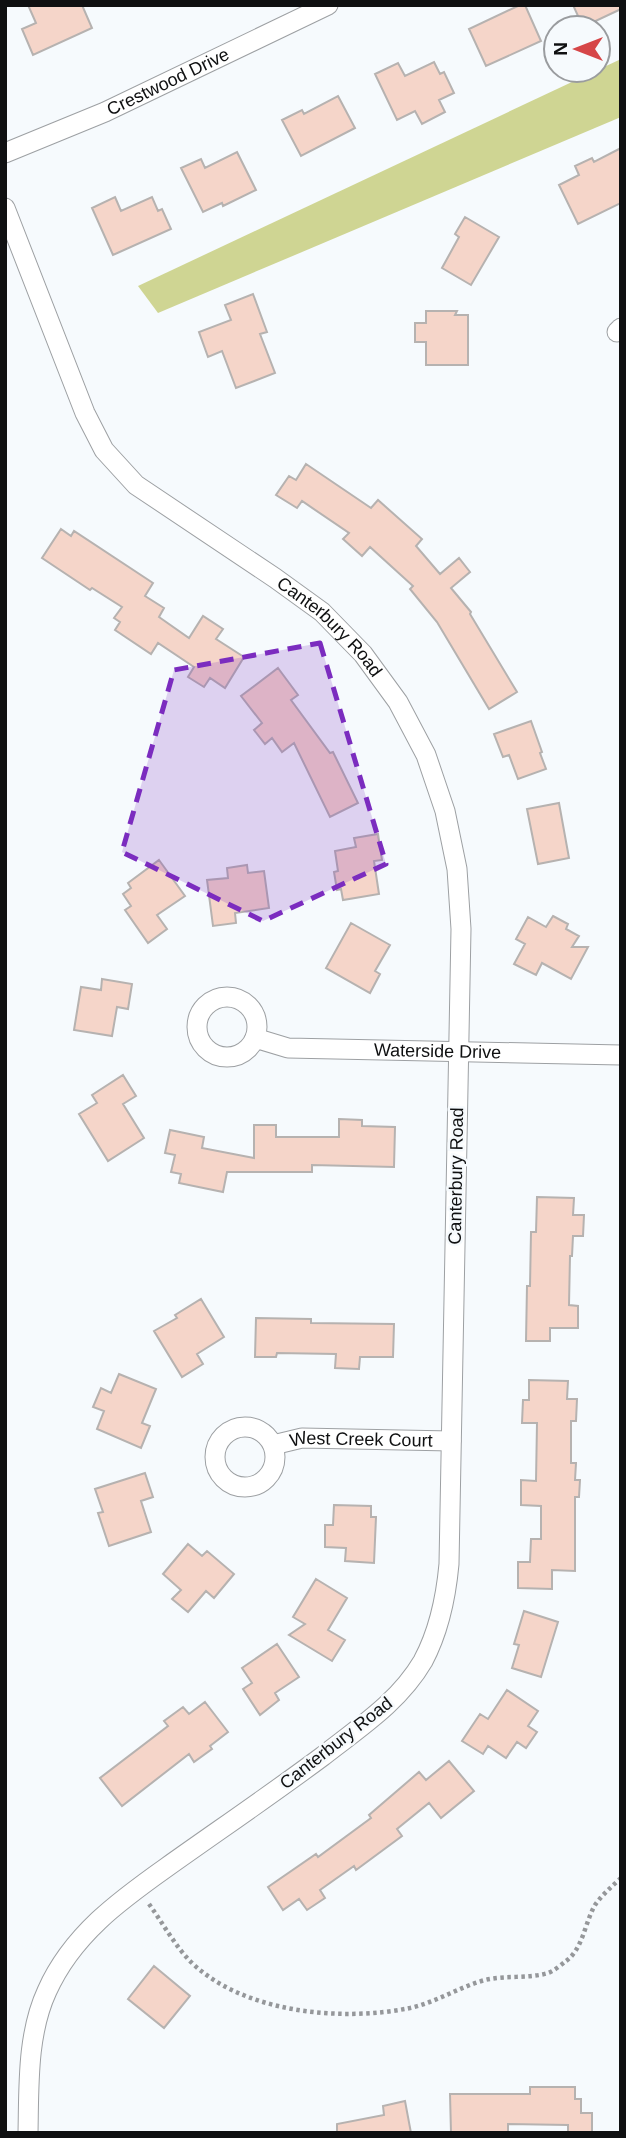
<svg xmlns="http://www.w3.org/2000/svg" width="626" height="2138" font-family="Arial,sans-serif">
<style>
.green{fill:#cfd593}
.building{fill:#f5d5c9;stroke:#b6b2b0;stroke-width:2}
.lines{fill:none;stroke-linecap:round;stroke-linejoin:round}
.minor-casing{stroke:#9da0a3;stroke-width:21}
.path{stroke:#95979a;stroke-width:4.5;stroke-dasharray:3.5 3.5;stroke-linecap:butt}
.minor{stroke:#fff;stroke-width:19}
.marked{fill:#7b2cbf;fill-opacity:0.2;stroke:#7b2cbf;stroke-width:5;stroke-dasharray:14 9;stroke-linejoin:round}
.labels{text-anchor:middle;stroke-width:5;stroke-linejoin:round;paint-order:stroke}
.street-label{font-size:18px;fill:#0f1011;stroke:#f6fafd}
</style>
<rect width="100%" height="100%" fill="#f6fafd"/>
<path class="green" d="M621,59V117L158,313L138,286Z"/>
<path class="building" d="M28,5H82L92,28L33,55L22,29L36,23Z
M520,5H525L541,41L486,66L469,29Z
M573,5H621V9L583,27Z
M434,62L440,74L444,72L454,93L439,100L445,112L422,124L415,111L397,120L375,74L398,63L405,76Z
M338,96L355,128L301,156L282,120L302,110L304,114Z
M621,148V203L578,224L559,185L579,175L575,166L592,158L594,162Z
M237,152L256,190L223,206L222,203L203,212L181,168L201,159L205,168Z
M115,197L121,211L152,197L158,211L162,209L171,229L113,255L92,208Z
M465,217L499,237L471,285L442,268L459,237L455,234Z
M253,294L267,332L260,334L275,373L236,388L222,351L208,357L199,332L231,320L225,305Z
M426,311H457L455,315H468V365H426V342H415V323H426Z
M306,464L371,508L378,500L422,539L416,546L440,574L459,558L470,572L451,588L471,612L470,614L517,692L489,709L437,622L410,589L413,586L370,547L362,556L343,539L349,533L302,501L297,508L276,495L289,476L296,480Z
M61,529L71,536L74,531L153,583L145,596L164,608L159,617L189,638L203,616L223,629L216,639L244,657L225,688L210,678L204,687L188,677L194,667L158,643L151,654L115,630L120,622L114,618L122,607L92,588L90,590L42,558Z
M278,668L298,695L291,700L330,753L333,752L358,803L330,817L294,743L282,752L272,738L265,744L254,730L262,723L241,696Z
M531,721L542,752L540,753L546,769L518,779L509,755L503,757L494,734Z
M559,803L569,858L538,864L527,809Z
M378,834L382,860L374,861L379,894L343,900L341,889L337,890L334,872L338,871L335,851L356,847L354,838Z
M159,860L185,896L157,915L167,929L148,943L125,910L131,906L123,894L131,888L128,883Z
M247,865L248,873L264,871L269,908L235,913L236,923L213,926L207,880L228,878L227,868Z
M553,916L568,924L566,929L579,936L572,947H588L571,979L542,963L536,975L514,964L525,944L516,939L528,917L546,927Z
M351,923L390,945L375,971L380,974L370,993L326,968Z
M102,979L132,984L128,1009L117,1007L112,1036L74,1030L81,987L101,990Z
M123,1075L136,1096L123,1104L144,1138L108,1161L79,1114L97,1103L92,1095Z
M339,1119L362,1120V1126L395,1127L394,1167L312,1165V1172H227L223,1192L179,1183L181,1174L171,1172L175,1155L165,1153L170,1130L204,1137L202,1148L254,1158V1125H276V1137H339Z
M537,1197L574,1198L573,1215H584L583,1236H573L572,1256H570L569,1305L578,1306V1328H550V1341H526L527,1286H530L531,1232H536Z
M201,1299L224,1337L197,1354L203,1364L182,1377L154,1331L177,1318L175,1315Z
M256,1318L311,1319V1323L394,1324L393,1357H360L359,1369L335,1368L336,1354L277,1353L276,1357H255Z
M119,1374L156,1389L142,1423L150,1426L141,1448L97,1429L104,1411L93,1407L101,1388L111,1393Z
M529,1380L568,1381L567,1399H577L576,1421H571V1463H576L575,1480H580L579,1497H575V1571L552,1570V1589L518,1588V1562H530L531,1539H541V1506L521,1505V1480L536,1481L537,1423H522L523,1400H529Z
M145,1473L153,1497L141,1501L151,1532L109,1546L98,1513L103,1512L95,1489Z
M334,1505L371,1506V1517H376L374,1563L345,1561L346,1548L325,1547V1525H333Z
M188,1544L202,1556L207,1551L234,1574L214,1598L206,1591L188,1612L172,1599L181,1590L163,1574Z
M316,1579L347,1598L328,1630L345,1640L332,1661L289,1635L305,1624L293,1617Z
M524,1611L558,1622L541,1677L512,1668L519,1645L514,1644Z
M277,1644L299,1677L275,1693L279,1700L260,1715L243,1689L252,1683L242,1668Z
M507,1690L538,1711L528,1726L537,1732L526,1748L517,1742L506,1758L488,1746L483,1754L462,1741L480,1714L488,1719Z
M205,1702L228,1732L210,1746L212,1749L194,1762L189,1754L122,1806L100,1778L168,1726L164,1721L183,1707L189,1714Z
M449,1761L474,1791L441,1818L429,1803L397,1829L402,1836L356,1870L354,1866L320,1890L325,1898L307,1910L299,1899L283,1910L268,1887L316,1854L318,1857L371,1818L369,1815L419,1772L426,1780Z
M154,1966L190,1996L164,2028L128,1999Z
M530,2087H575V2099H581V2113H592V2133H568V2125L508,2124V2133H451L450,2094H530Z
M405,2101L411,2133H337V2124L384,2115L383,2106Z"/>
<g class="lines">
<g class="minor-casing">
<g id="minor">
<path id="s1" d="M5,153L105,112L328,5"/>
<path id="s2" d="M5,208L85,413L104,450L136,485L275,578L322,612L363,654L398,702L426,755L445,811L457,869L461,929L449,1564C446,1597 439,1631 423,1661C399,1702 360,1727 323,1756C272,1794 219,1830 167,1867C119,1901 72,1935 47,1991C27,2034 29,2086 28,2133"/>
<path d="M617,332L621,328"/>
<circle cx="227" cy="1027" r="30"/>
<path id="s3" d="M255,1038L288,1048L621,1055"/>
<circle cx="245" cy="1457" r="30"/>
<path id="s4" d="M273,1445L302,1438L451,1441"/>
</g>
</g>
<path class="path" d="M149,1904C162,1922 174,1944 189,1960C241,2013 341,2022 410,2008C437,2002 459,1987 485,1980C505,1975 528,1979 548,1973C554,1971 561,1965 566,1961C583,1949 585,1922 595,1905C602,1895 611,1887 621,1878"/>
<use href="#minor" class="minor"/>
</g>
<path class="marked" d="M320,643L386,864L263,921L122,852L174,670Z"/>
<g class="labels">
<g class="street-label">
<text dy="6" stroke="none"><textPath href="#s1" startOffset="178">Crestwood Drive</textPath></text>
<text dy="6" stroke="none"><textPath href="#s2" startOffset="550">Canterbury Road</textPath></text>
<text dy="6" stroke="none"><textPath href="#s3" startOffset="184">Waterside Drive</textPath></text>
<text transform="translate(456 1176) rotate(-89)" y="6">Canterbury Road</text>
<text dy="6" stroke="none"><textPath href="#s4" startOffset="89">West Creek Court</textPath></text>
<text transform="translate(336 1743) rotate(-38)" y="6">Canterbury Road</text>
</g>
</g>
<rect width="626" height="2138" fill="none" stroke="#0f1011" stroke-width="14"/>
<g transform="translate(577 49) rotate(270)"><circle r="33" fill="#f6fafd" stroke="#9a9c9f" stroke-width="2"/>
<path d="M0-5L12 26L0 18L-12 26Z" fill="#d64648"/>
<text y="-10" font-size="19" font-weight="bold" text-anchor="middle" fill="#0f1011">N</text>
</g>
</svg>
